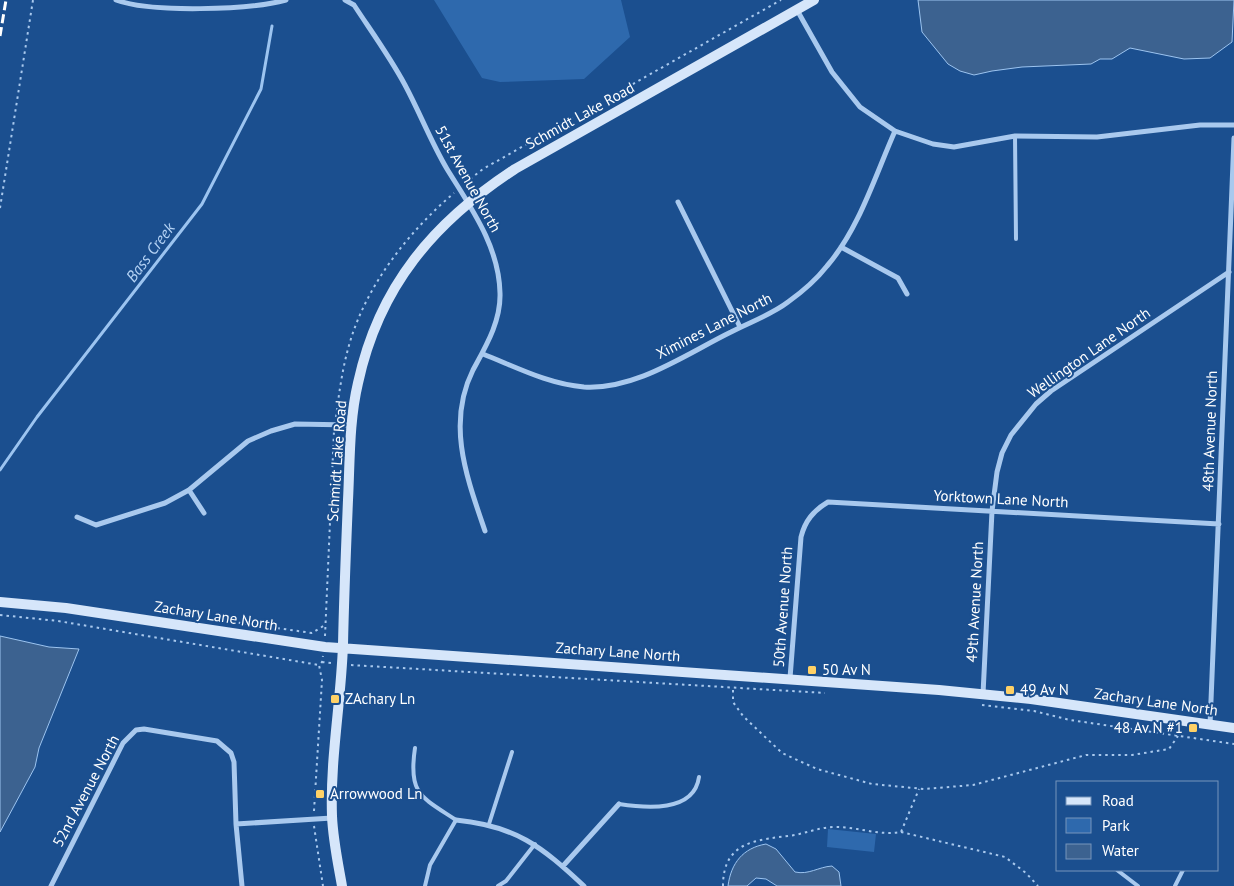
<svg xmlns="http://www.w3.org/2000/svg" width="1234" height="886" font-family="'PT Sans',sans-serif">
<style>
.green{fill:#2e69ad}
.water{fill:#3c6290;stroke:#9cc4f0}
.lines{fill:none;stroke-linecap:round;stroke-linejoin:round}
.stream{stroke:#9cc4f0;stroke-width:3}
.path{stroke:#a9c9ee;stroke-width:2;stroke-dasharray:2.5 4;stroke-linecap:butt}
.lane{stroke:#a9c9ee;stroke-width:4}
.street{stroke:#a9c9ee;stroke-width:5}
.secondary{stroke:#d6e6fa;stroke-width:10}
.rail{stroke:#fff;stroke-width:3;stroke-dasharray:9 4;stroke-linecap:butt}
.poi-dot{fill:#ffd166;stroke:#1b4f8f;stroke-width:2}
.labels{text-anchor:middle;stroke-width:4;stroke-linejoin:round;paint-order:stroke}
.street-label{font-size:15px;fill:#fff;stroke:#1b4f8f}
.poi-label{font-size:15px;fill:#fff;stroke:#1b4f8f;text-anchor:start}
.water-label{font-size:16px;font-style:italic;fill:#b5d3f5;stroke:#1b4f8f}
</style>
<rect width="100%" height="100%" fill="#1b4f8f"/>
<path class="green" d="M434,0H621L630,37L584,79L500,82L482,78Z
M828,829L876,834L874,852L827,847Z"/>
<path class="water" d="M918,0H1234L1232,42L1210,58L1184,59L1130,48L1112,59H1100L1091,64L1022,67L992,71L974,75L960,71L948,64L922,32Z
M0,636L49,647L79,649L39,748L35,767L0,832Z
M766,844L776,849L795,872C809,875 818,867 832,866L839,872L841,886H777L766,879L756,878L747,886H728C731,863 743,848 766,844Z"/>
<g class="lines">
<path class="stream" d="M0,470L37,417L202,204L261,89L272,26"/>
<path class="path" d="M465,183L483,169L781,0
M0,208L33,0
M336,417C339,394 342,371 348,349C364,288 407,233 454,193
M0,615L58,621L319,665
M213,619L312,633L325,625
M325,636L334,431
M322,662L331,663
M351,665L825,693
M733,690V702L743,716L782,753L817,769L872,784L924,789L973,785L1086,755H1132L1169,749L1178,736
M982,705L1034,711L1070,720L1234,744
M314,811L322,680L319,665L322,662L323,656
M314,826L323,886
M901,832L1005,857L1026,873L1038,886
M723,886C723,839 760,840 795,835C809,832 821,827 836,827C858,827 880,836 901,832L919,789"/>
<path class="lane" d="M1015,136L1016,239
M415,748C408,794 421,797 456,820L430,865L425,886
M619,804C645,808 694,813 699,777
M489,824L512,752
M1117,870L1138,886
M498,886L506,881L535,844
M1175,886L1183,870"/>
<path class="street" d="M116,0C151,13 249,10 286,0
M345,0L354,5C371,31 390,57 405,85C420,113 431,142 447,169C471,208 499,246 500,293C501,321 486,346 473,370C446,424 467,478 485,531
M797,10L832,72L860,107L895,131L933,144L954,147L1015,136L1097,137L1200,125H1234
M678,202L740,327
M841,247L898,278L907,294
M483,354C516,367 548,384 584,387C636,390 686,354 731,332C750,322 771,315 788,302C802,292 816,280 827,266C859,229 875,176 895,131
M189,490L204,513
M77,517L96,525L165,503L189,490L248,441L271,431L295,424L351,425
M790,678L801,537C805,521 813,511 828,502L1219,524
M983,694L992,511L997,472L1002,453L1011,435L1036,404L1051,391L1229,272
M1210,725L1234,138
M456,820C516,826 541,846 584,886
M236,824L332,818
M563,866L619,804
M51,886L123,743L136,730L144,729L217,741L231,753L234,762L236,824L242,886"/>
<path class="secondary" d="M0,602L66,608L325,647L939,690L1031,699L1234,728
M342,886C338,863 333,840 332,816C330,759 341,702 343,645C344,596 346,548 348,500C350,461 349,421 358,383C379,286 434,222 515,169L814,0"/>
<path class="rail" d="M0,36L6,0"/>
</g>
<g class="poi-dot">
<rect x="807" y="665" width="10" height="10" rx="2.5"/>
<rect x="1005" y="685" width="10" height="10" rx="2.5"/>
<rect x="330" y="694" width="10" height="10" rx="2.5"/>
<rect x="1188" y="723" width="10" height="10" rx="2.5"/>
<rect x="315" y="789" width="10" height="10" rx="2.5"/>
</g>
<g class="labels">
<g class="street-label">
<text transform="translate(580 116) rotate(-29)" y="5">Schmidt Lake Road</text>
<text transform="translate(468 179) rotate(61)" y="5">51st Avenue North</text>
<text transform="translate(714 326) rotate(-27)" y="5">Ximines Lane North</text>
<text transform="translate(1089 353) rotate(-35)" y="5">Wellington Lane North</text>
<text transform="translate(1210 431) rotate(-88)" y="5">48th Avenue North</text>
<text transform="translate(337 461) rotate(-86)" y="5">Schmidt Lake Road</text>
<text transform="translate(1001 499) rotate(3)" y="5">Yorktown Lane North</text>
<text transform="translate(975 602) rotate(-87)" y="5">49th Avenue North</text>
<text transform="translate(783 607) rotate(-86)" y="5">50th Avenue North</text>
<text transform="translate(216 616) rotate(9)" y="5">Zachary Lane North</text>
<text transform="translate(618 652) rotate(4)" y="5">Zachary Lane North</text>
<text transform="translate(1156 702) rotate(8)" y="5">Zachary Lane North</text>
<text transform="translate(86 791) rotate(-62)" y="5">52nd Avenue North</text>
</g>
<g class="poi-label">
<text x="822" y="675">50 Av N</text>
<text x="1020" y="695">49 Av N</text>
<text x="345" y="704">ZAchary Ln</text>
<text x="1183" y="733" text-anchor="end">48 Av N #1</text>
<text x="330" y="799">Arrowwood Ln</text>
</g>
<g class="water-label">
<text transform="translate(150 252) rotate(-53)" y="6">Bass Creek</text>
</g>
</g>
<rect x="1056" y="781" width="162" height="90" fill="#1b4f8f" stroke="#7695bc"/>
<rect x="1066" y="797" width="25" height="8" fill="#d6e6fa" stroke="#7695bc"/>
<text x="1102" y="806" font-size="15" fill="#ffffff">Road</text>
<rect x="1066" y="818" width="25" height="15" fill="#2e69ad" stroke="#7695bc"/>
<text x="1102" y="831" font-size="15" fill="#ffffff">Park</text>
<rect x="1066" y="844" width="25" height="15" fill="#3c6290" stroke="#7695bc"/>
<text x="1102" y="856" font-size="15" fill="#ffffff">Water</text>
</svg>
